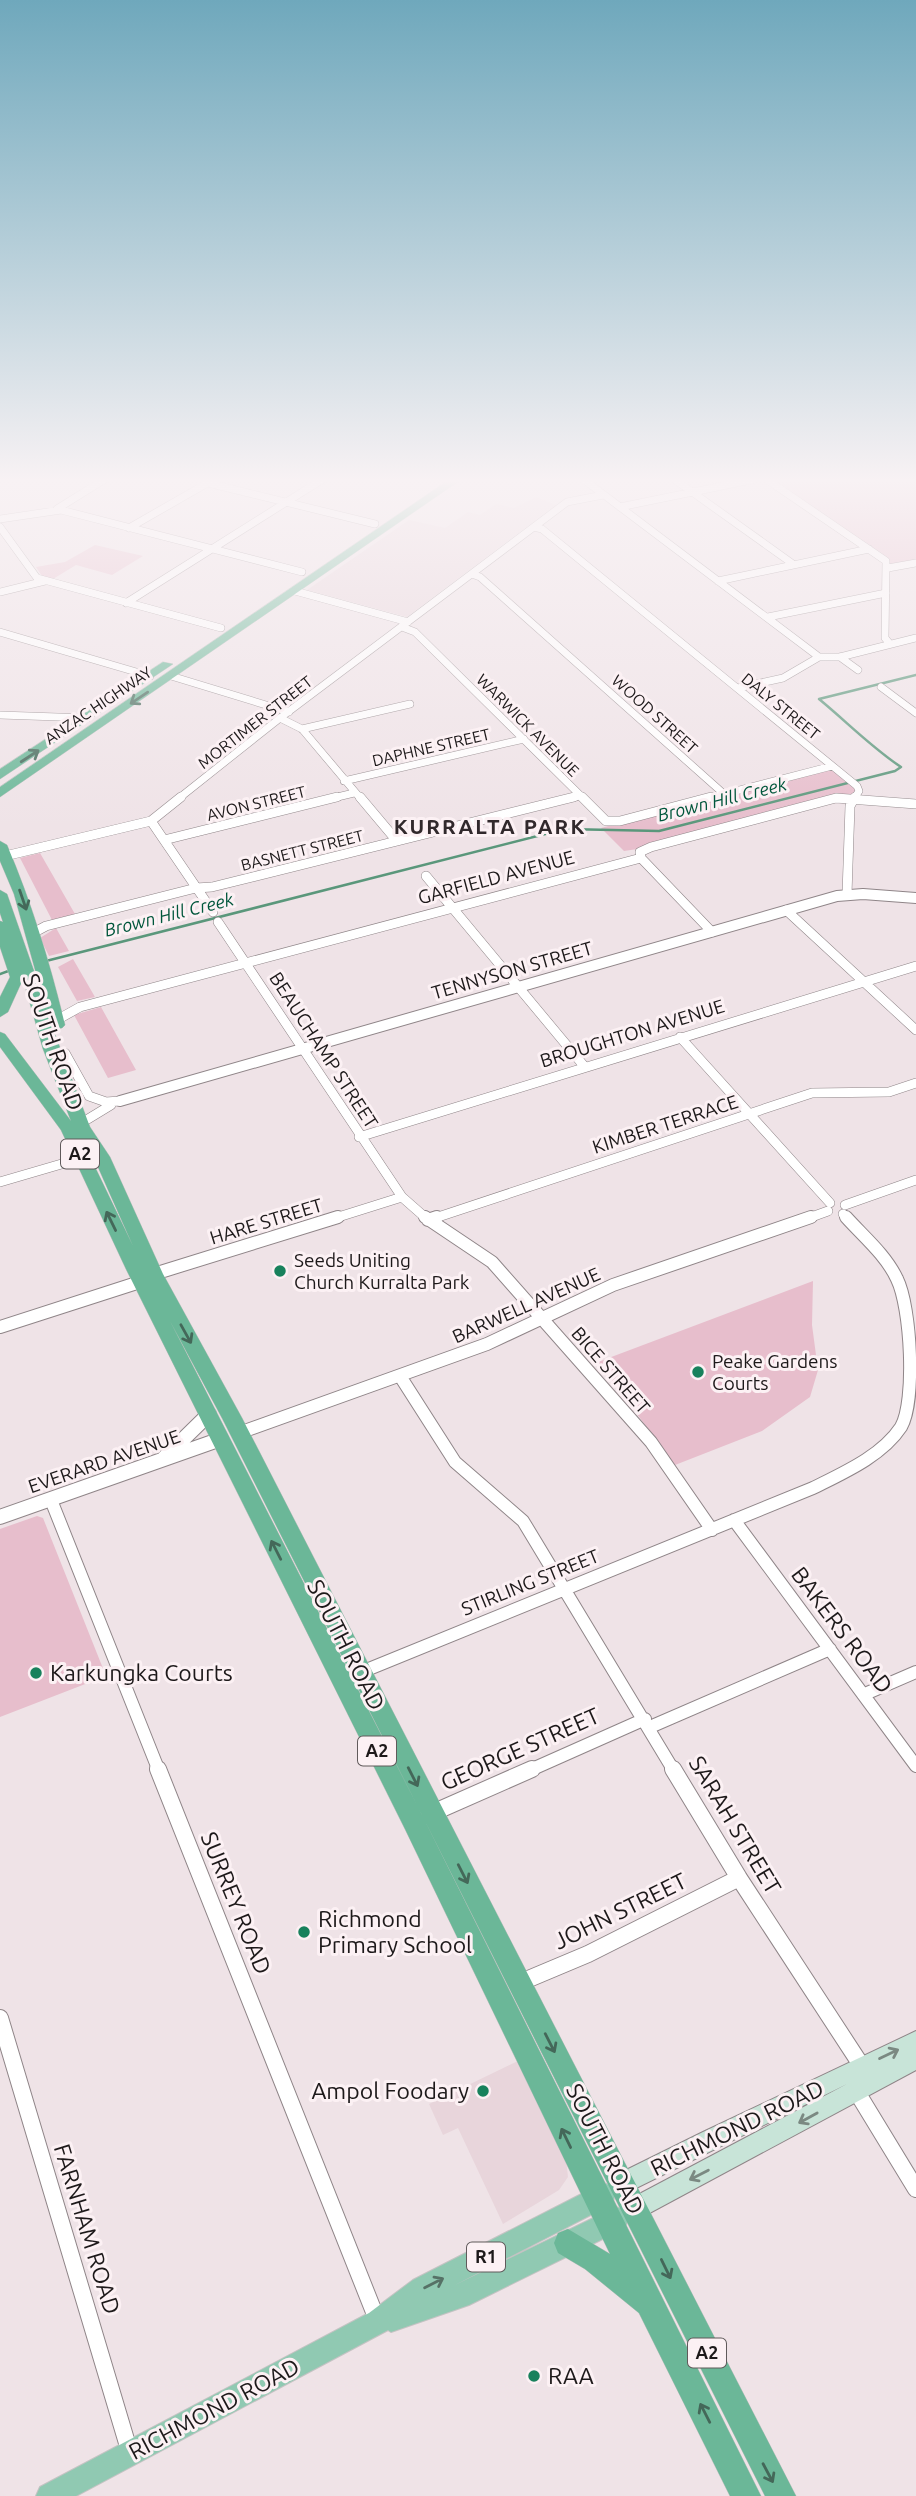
<svg xmlns="http://www.w3.org/2000/svg" width="916" height="2496" font-family="Ubuntu,sans-serif">
<style>
.built{fill:#e8d5db}
.green{fill:#e7becc}
.lines{fill:none;stroke-linecap:round;stroke-linejoin:round}
.stream{stroke:#5a977b;stroke-width:2.5}
.minor-far3-casing{stroke:#8f8588;stroke-width:8}
.minor-far2-casing{stroke:#8f8588;stroke-width:10}
.minor-far1-casing{stroke:#8f8588;stroke-width:14}
.minor-casing{stroke:#8f8588;stroke-width:18}
.tertiary-far1-casing{stroke:#8f8588;stroke-width:12}
.tertiary-casing{stroke:#8f8588;stroke-width:16}
.secondary-casing{stroke:#8f8588;stroke-width:2}
.primary-casing{stroke:#c4c3c3;stroke-width:2}
.trunk-casing{stroke:#c4c3c3;stroke-width:1}
.minor-far3{stroke:#fff;stroke-width:7}
.minor-far2{stroke:#fff;stroke-width:9}
.minor-far1{stroke:#fff;stroke-width:12}
.minor{stroke:#fff;stroke-width:16}
.tertiary-far1{stroke:#fff;stroke-width:10}
.tertiary{stroke:#fff;stroke-width:14}
.secondary{fill:#c8e4d8;fill-rule:evenodd}
.primary{fill:#90c9b2;fill-rule:evenodd}
.trunk{fill:#6bb798;fill-rule:evenodd}
.oneway{stroke:#446859}
.oneway2{stroke:#7b8982}
.oneway3{stroke:#567166}
.poi-dot{fill:#18815c;stroke:#fcf1f4;stroke-width:2.5}
.labels{text-anchor:middle;stroke-width:6;stroke-linejoin:round;paint-order:stroke}
.far-street-label{font-size:16px;fill:#1d191a;stroke:#fcf1f4}
.far-water-label{font-size:18px;font-style:italic;fill:#00563b;stroke:#fcf1f4}
.shield{fill:#fcf1f4;stroke:#605a5b;stroke-width:2}
.shield-label{font-size:18px;font-weight:bold;fill:#1d191a}
.street-label{font-size:19px;fill:#1d191a;stroke:#fcf1f4}
.poi-label{font-size:19px;fill:#1d191a;stroke:#fcf1f4;text-anchor:start}
.far-district-label{font-size:21px;font-weight:bold;letter-spacing:2px;fill:#31292c;stroke:#fcf1f4}
.near-street-label{font-size:23px;fill:#1d191a;stroke:#fcf1f4}
.near-poi-label{font-size:23px;fill:#1d191a;stroke:#fcf1f4;text-anchor:start}
</style>
<rect width="100%" height="100%" fill="#efe3e7"/>
<path class="built" d="M536,497L556,505L407,617L307,590L409,520L445,528L468,512L480,515L496,504L514,508Z
M520,2060L566,2159L568,2177L559,2190L503,2224L458,2128L443,2135L429,2104Z"/>
<path class="green" d="M766,479H916V563L888,568L886,561Z
M95,545L143,556L112,575L76,565L53,579L42,576L36,567L65,562Z
M832,766L859,788L854,798H836L651,847L624,851L601,828Z
M40,853L75,914L52,920L20,858Z
M56,928L69,951L49,956L40,938Z
M73,959L95,997L77,1001L58,967Z
M101,1007L136,1070L108,1078L74,1015Z
M813,1281L812,1325L818,1370L810,1397L762,1431L675,1465L598,1362Z
M37,1516L43,1518L106,1676L0,1717V1529Z"/>
<g class="lines">
<path class="stream" d="M46,961L565,829L659,831L895,771L901,767C871,747 847,722 819,699L916,675
M0,974L11,970"/>
<g class="minor-far3-casing">
<path id="minor-far3" d="M583,479L819,657
M674,479L793,564
M766,479L886,561L885,638L890,644
M208,483L375,524
M620,507L756,479
M57,509L105,479
M0,519L61,510L302,572
M0,527L37,578L221,628
M534,527L542,529L857,786L859,791L854,799
M129,528L211,481
M888,568L916,563
M472,574L480,577L724,794
M718,581L869,549
M295,591L408,622
M0,592L45,581
M126,603L323,479
M768,617L886,593
M402,627L415,632L584,799
M0,632L150,676
M840,657L858,670
M171,676L289,712
M881,687L916,713
M738,688L783,678L819,657H840L916,638
M0,715L87,718
M280,718L302,729L361,799
M302,729L410,704
M344,781L524,739
M178,799L280,718L567,502L603,495
M329,799L354,793
M567,799L579,796
M705,799L832,766
M832,799H850"/>
</g>
<g class="minor-far2-casing">
<path id="minor-far2" d="M360,797L397,841
M582,797L606,821H620L711,797
M151,821L213,912
M164,840L337,797
M5,856L151,821L181,797
M641,858L640,852L651,847L836,798L916,804
M641,858L712,932
M426,876L584,1066
M847,894L850,806L855,797
M786,910L916,1030
M218,922L402,1197L427,1219
M33,933L46,926L196,888L212,887L574,797
M55,1021L80,1007L641,858
M680,1037L830,1203
M65,1053L89,1096L106,1102L120,1101
M88,1119L111,1105
M359,1137L916,966
M0,1182L82,1158
M845,1205L916,1180
M843,1214L847,1219
M332,1219L402,1197
M432,1219L812,1093L889,1092L916,1083
M806,1219L828,1211"/>
</g>
<g class="minor-far1-casing">
<path id="minor-far1" d="M425,1217L492,1262L651,1442L712,1530
M428,1220L437,1217
M0,1327L143,1281L154,1274L338,1217
M400,1376L455,1462L523,1521L674,1771
M239,1433L487,1344L613,1285L811,1217
M51,1500L159,1771
M734,1520L916,1766
M359,1673L813,1488C843,1473 882,1456 901,1427C916,1401 911,1307 897,1279C886,1255 863,1236 846,1217
M865,1694L916,1672
M650,1727L830,1649
M528,1771L645,1719"/>
</g>
<g class="minor-casing">
<path id="minor" d="M158,1769L378,2322
M673,1769L739,1878L865,2071
M430,1814L532,1769
M519,1983L588,1954L739,1878
M0,2018L130,2453
M855,2089L916,2189"/>
</g>
<g class="tertiary-far1-casing">
<path id="tertiary-far1" d="M120,1101L837,896L863,894L916,898"/>
</g>
<g class="tertiary-casing">
<path id="tertiary" d="M164,1458L209,1414
M0,1517L221,1439"/>
</g>
<g class="secondary-casing">
<path id="secondary" d="M916,2031V2070L644,2216L636,2219L628,2216L625,2208L628,2200L847,2084L622,2195L614,2192L611,2184L614,2176L703,2132Z"/>
</g>
<g class="primary-casing">
<path id="primary" d="M603,2183L612,2186L615,2195L612,2204L455,2285L616,2207L625,2210L628,2219L625,2228L469,2305L391,2332L388,2330L76,2496H36L40,2487L369,2313L413,2280Z"/>
</g>
<g class="trunk-casing">
<path id="trunk" d="M450,479H462L0,797V787Z
M163,662L173,664L0,779V769Z
M0,841L7,845C32,904 50,963 65,1025L62,1028L53,1029L90,1127L110,1157L163,1274L242,1418L796,2496H765L222,1418L170,1321L421,1813L761,2496H730L639,2313L585,2269L558,2253L554,2243L558,2233L568,2229L610,2254L405,1829L126,1269L61,1130L0,1047V1032L5,1034L71,1121L43,1049L23,979L8,1012L0,1017V997L10,977L0,947V921L3,922L0,913V890L7,894L41,991L14,894L0,861ZM82,1140L94,1158L133,1246Z"/>
</g>
<use href="#minor-far3" class="minor-far3"/>
<use href="#minor-far2" class="minor-far2"/>
<use href="#minor-far1" class="minor-far1"/>
<use href="#minor" class="minor"/>
<use href="#tertiary-far1" class="tertiary-far1"/>
<use href="#tertiary" class="tertiary"/>
<use href="#secondary" class="secondary"/>
<use href="#primary" class="primary"/>
<use href="#trunk" class="trunk"/>
</g>
<defs><path id="oneway-shaft" d="M-6 0H5M1.5-3L5.5 0L1.5 3" fill="none" stroke-width="1.6" stroke-linecap="round" stroke-linejoin="round" transform="scale(1.75)"/></defs>
<g class="oneway">
<use href="#oneway-shaft" transform="translate(139 698) rotate(146)"/>
<use href="#oneway-shaft" transform="translate(30 756) rotate(-33)"/>
<use href="#oneway-shaft" transform="translate(23 900) rotate(71)"/>
<use href="#oneway-shaft" transform="translate(111 1221) rotate(-116)"/>
<use href="#oneway-shaft" transform="translate(186 1334) rotate(61)"/>
<use href="#oneway-shaft" transform="translate(276 1550) rotate(-117)"/>
<use href="#oneway-shaft" transform="translate(413 1777) rotate(63)"/>
<use href="#oneway-shaft" transform="translate(463 1874) rotate(63)"/>
<use href="#oneway-shaft" transform="translate(550 2043) rotate(63)"/>
<use href="#oneway-shaft" transform="translate(566 2138) rotate(-116)"/>
<use href="#oneway-shaft" transform="translate(666 2269) rotate(64)"/>
<use href="#oneway-shaft" transform="translate(705 2413) rotate(-117)"/>
<use href="#oneway-shaft" transform="translate(768 2473) rotate(62)"/>
</g>
<g class="oneway2">
<use href="#oneway-shaft" transform="translate(889 2054) rotate(-26)"/>
<use href="#oneway-shaft" transform="translate(808 2118) rotate(151)"/>
<use href="#oneway-shaft" transform="translate(699 2175) rotate(153)"/>
</g>
<use class="oneway3" href="#oneway-shaft" transform="translate(434 2283) rotate(-27)"/>
<linearGradient id="sky" x2="0" y2="1"><stop stop-color="#6fa8bc"/><stop offset="0.58" stop-color="#f8f2f4"/><stop offset="1" stop-color="#f8f2f4" stop-opacity="0"/></linearGradient>
<rect width="916" height="829" fill="url(#sky)"/>
<g class="poi-dot">
<circle cx="280" cy="1271" r="7"/>
<circle cx="698" cy="1372" r="7"/>
<circle cx="36" cy="1673" r="7"/>
<circle cx="304" cy="1932" r="7"/>
<circle cx="483" cy="2091" r="7"/>
<circle cx="534" cy="2376" r="7"/>
</g>
<g class="labels">
<g class="far-street-label">
<text transform="translate(98 705) rotate(-34)" y="6">ANZAC HIGHWAY</text>
<text transform="translate(781 706) rotate(39)" y="6">DALY STREET</text>
<text transform="translate(655 714) rotate(42)" y="6">WOOD STREET</text>
<text transform="translate(255 722) rotate(-38)" y="6">MORTIMER STREET</text>
<text transform="translate(528 725) rotate(45)" y="6">WARWICK AVENUE</text>
<text transform="translate(431 747) rotate(-13)" y="6">DAPHNE STREET</text>
<text transform="translate(256 803) rotate(-14)" y="6">AVON STREET</text>
<text transform="translate(302 850) rotate(-14)" y="6">BASNETT STREET</text>
</g>
<g class="far-water-label">
<text transform="translate(722 800) rotate(-14)" y="6">Brown Hill Creek</text>
<text transform="translate(169 915) rotate(-14)" y="6">Brown Hill Creek</text>
</g>
<g class="shield">
<rect x="61" y="1139.5" width="38" height="29" rx="5"/>
<rect x="358" y="1736.5" width="38" height="29" rx="5"/>
<rect x="467" y="2242.5" width="38" height="29" rx="5"/>
<rect x="688" y="2338.5" width="38" height="29" rx="5"/>
</g>
<g class="shield-label">
<text x="80" y="1160">A2</text>
<text x="377" y="1757">A2</text>
<text x="486" y="2263">R1</text>
<text x="707" y="2359">A2</text>
</g>
<g class="street-label">
<text transform="translate(496 877) rotate(-15)" y="7">GARFIELD AVENUE</text>
<text transform="translate(512 970) rotate(-16)" y="7">TENNYSON STREET</text>
<text transform="translate(632 1033) rotate(-17)" y="7">BROUGHTON AVENUE</text>
<text transform="translate(324 1050) rotate(57)" y="7">BEAUCHAMP STREET</text>
<text transform="translate(665 1124) rotate(-18)" y="7">KIMBER TERRACE</text>
<text transform="translate(266 1221) rotate(-17)" y="7">HARE STREET</text>
<text transform="translate(526 1305) rotate(-24)" y="7">BARWELL AVENUE</text>
<text transform="translate(611 1370) rotate(49)" y="7">BICE STREET</text>
<text transform="translate(104 1461) rotate(-19)" y="7">EVERARD AVENUE</text>
<text transform="translate(530 1582) rotate(-22)" y="7">STIRLING STREET</text>
</g>
<g class="poi-label">
<text x="294" y="1267">Seeds Uniting<tspan x="294" dy="22">Church Kurralta Park</tspan></text>
<text x="712" y="1368">Peake Gardens<tspan x="712" dy="22">Courts</tspan></text>
</g>
<g class="far-district-label">
<text x="490" y="834">KURRALTA PARK</text>
</g>
<g class="near-street-label">
<text transform="translate(53 1042) rotate(71)" y="8">SOUTH ROAD</text>
<text transform="translate(842 1630) rotate(53)" y="8">BAKERS ROAD</text>
<text transform="translate(346 1645) rotate(63)" y="8">SOUTH ROAD</text>
<text transform="translate(520 1749) rotate(-24)" y="8">GEORGE STREET</text>
<text transform="translate(735 1825) rotate(59)" y="8">SARAH STREET</text>
<text transform="translate(236 1903) rotate(68)" y="8">SURREY ROAD</text>
<text transform="translate(620 1911) rotate(-26)" y="8">JOHN STREET</text>
<text transform="translate(737 2128) rotate(-26)" y="8">RICHMOND ROAD</text>
<text transform="translate(605 2149) rotate(63)" y="8">SOUTH ROAD</text>
<text transform="translate(87 2229) rotate(73)" y="8">FARNHAM ROAD</text>
<text transform="translate(214 2409) rotate(-28)" y="8">RICHMOND ROAD</text>
</g>
<g class="near-poi-label">
<text x="50" y="1681">Karkungka Courts</text>
<text x="318" y="1927">Richmond<tspan x="318" dy="26">Primary School</tspan></text>
<text x="469" y="2099" text-anchor="end">Ampol Foodary</text>
<text x="548" y="2384">RAA</text>
</g>
</g>
</svg>
